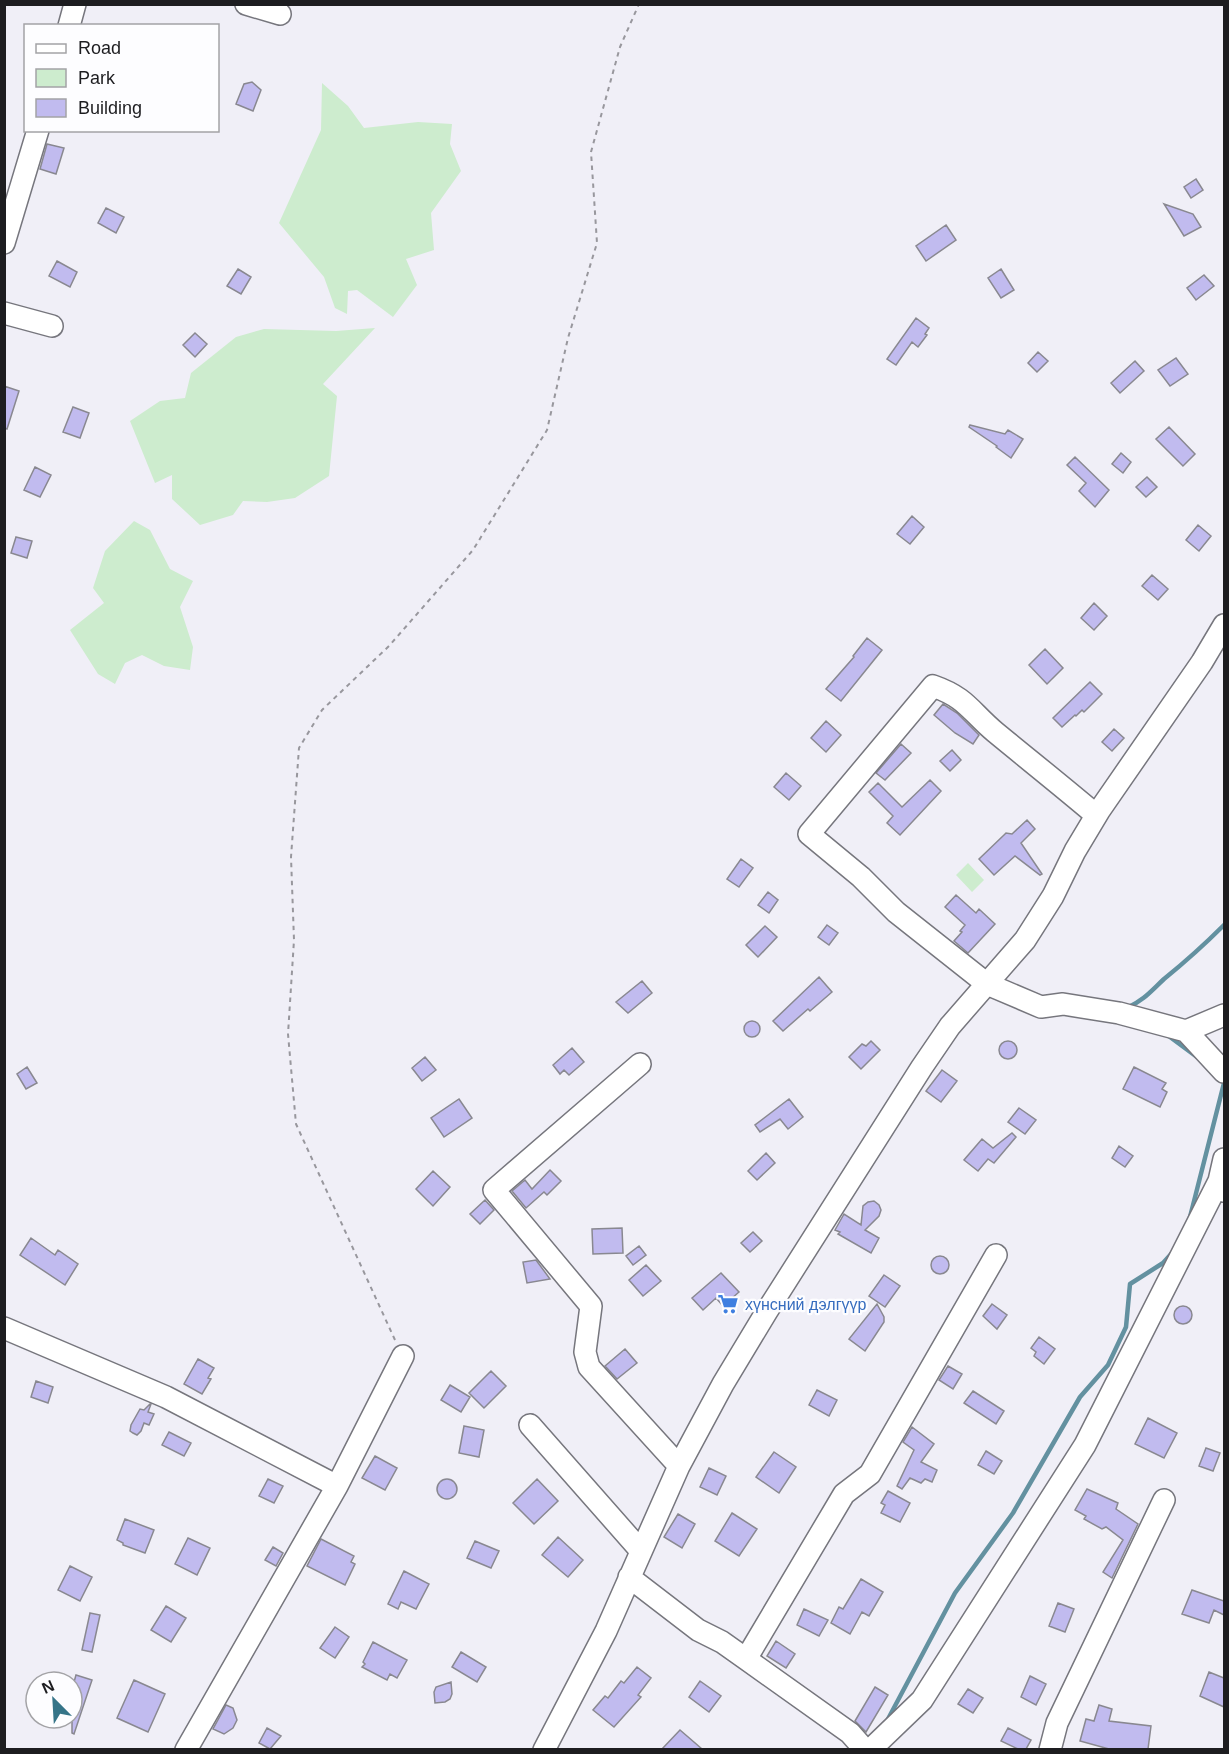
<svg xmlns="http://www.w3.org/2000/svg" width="1229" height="1754" font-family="Arial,sans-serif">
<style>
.green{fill:#cdecce}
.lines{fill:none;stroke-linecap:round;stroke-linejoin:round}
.stream{stroke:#6391a0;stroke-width:4.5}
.building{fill:#c1bbef;stroke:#898890;stroke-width:1.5}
.minor-casing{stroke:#76767d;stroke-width:24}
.path{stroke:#98979d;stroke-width:2;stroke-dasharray:4.5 4.5;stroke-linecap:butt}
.minor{stroke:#fff;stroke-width:21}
.labels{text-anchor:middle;stroke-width:4.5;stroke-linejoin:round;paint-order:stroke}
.shop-label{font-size:16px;fill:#366cbe;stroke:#fdfdff;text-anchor:start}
</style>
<rect width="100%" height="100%" fill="#f0eff7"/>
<path class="green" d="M322,83L348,106L364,128L418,122L452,124L450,144L461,171L431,213L434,250L406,259L417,285L393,317L357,290L348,291L347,314L335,308L324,277L279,223L321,130Z
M375,328L323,384L337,396L329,476L295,498L267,502L243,501L233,515L200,525L172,499V475L155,483L130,421L160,401L185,398L191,373L236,337L264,329L336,331Z
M134,521L150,530L170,569L193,581L180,607L193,647L190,670L164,666L142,655L125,663L115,684L98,674L70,630L104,603L93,588L105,551Z
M968,863L984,880L972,892L956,875Z"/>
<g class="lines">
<path class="stream" d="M1127,1008C1145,999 1150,992 1164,979C1185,962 1205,944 1224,925
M1170,1037L1197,1057
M1190,1217L1224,1083
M888,1719L955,1593L1013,1513L1080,1397L1108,1365L1126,1327L1130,1284L1163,1263L1172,1253"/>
</g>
<path class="building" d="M252,82L261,90L253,111L236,104L244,84Z
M47,144L64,148L56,174L40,169Z
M1196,179L1203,190L1191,198L1184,187Z
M1164,204L1193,214L1201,227L1184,236Z
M106,208L124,217L116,233L98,223Z
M946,225L956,240L926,261L916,246Z
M57,261L77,272L70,287L49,276Z
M238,269L251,277L241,294L227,286Z
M1001,269L1014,290L1001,298L988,278Z
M1204,275L1214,286L1196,300L1187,288Z
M916,318L929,328L925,334L927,335L918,347L912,342L896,365L887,359Z
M195,333L207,344L195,357L183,345Z
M1038,352L1048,361L1037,372L1028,363Z
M1176,358L1188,374L1170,386L1158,370Z
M1135,361L1144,371L1120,393L1111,383Z
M4,386L19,391L7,429L4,428Z
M73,407L89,413L80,438L63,432Z
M970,425L1005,434L1008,430L1023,439L1011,458L996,447L997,446L969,427Z
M1169,427L1195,454L1183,466L1156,439Z
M1121,453L1131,462L1123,473L1112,464Z
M1075,457L1109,490L1095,507L1079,491L1086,483L1067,465Z
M35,467L51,475L40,497L24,490Z
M1147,477L1157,487L1146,497L1136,487Z
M912,516L924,527L910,544L897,534Z
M1198,525L1211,536L1199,551L1186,540Z
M16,537L32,541L27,558L11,553Z
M1152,575L1168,589L1158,600L1142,586Z
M1094,603L1107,616L1094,630L1081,618Z
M867,638L882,650L841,701L826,689L854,657L853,656Z
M1045,649L1063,668L1047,684L1029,665Z
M1090,682L1102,694L1084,712L1082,710L1076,716L1075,715L1062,727L1053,718Z
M943,704L957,713L979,735L973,744L955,733L934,715Z
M826,721L841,735L826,752L811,738Z
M1114,729L1124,738L1112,751L1102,742Z
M901,744L911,753L885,780L876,773Z
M952,750L961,760L950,771L940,761Z
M786,773L801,786L789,800L774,787Z
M930,780L941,791L900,835L887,823L893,816L869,792L878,783L902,807Z
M1027,820L1035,829L1021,843L1042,874L1040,875L1015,856L994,875L979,859L1004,835L1006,833L1012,834Z
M741,859L753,868L739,887L727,879Z
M768,892L778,900L769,913L758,905Z
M956,895L976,913L979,909L995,924L968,953L954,941L962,932L960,931L965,925L945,907Z
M827,925L838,933L829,945L818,937Z
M765,926L777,937L758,957L746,945Z
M819,977L832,992L810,1011L808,1009L783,1031L773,1021Z
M642,981L652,993L628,1013L616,1002Z
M744 1029a8 8 0 1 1 16 0a8 8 0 1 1-16 0Z
M871,1041L880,1050L861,1069L849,1057L862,1044L866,1046Z
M999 1050a9 9 0 1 1 18 0a9 9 0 1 1-18 0Z
M572,1048L584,1062L569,1075L564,1070L560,1074L553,1065Z
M425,1057L436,1070L422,1081L412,1068Z
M27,1067L37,1083L26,1089L17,1074Z
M1134,1067L1166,1083L1162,1089L1167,1092L1160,1107L1123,1089Z
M942,1070L957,1081L941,1102L926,1091Z
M459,1099L472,1118L444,1137L431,1118Z
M789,1099L803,1117L788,1129L780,1119L760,1132L755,1125Z
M1019,1108L1036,1120L1025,1134L1008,1122Z
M1012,1133L1016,1137L994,1163L988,1159L978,1171L964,1160L982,1139L993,1148Z
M1119,1146L1133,1156L1125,1167L1112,1158Z
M766,1153L775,1163L757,1180L748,1171Z
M550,1170L561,1181L547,1195L544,1192L526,1208L512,1191L525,1180L532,1189Z
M433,1171L450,1187L433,1206L416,1189Z
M485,1200L494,1210L480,1224L470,1214Z
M874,1201L879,1205L881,1210L879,1216L865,1230L879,1238L871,1253L838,1234L840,1232L835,1230L844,1214L861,1225L863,1206L868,1202Z
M622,1228L623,1253L593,1254L592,1229Z
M753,1232L762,1241L750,1252L741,1243Z
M31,1238L55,1255L58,1250L78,1264L65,1285L20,1255Z
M639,1246L646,1255L633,1265L626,1256Z
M931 1265a9 9 0 1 1 18 0a9 9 0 1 1-18 0Z
M536,1260L550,1279L527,1283L523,1262Z
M646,1265L661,1281L643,1296L629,1280Z
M721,1273L739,1292L723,1306L716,1298L703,1310L692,1298Z
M884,1275L900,1286L885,1307L869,1296Z
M877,1304L884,1317V1322L865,1351L849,1339Z
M992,1304L1007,1315L997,1329L983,1316Z
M1174 1315a9 9 0 1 1 18 0a9 9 0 1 1-18 0Z
M1039,1337L1055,1349L1044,1364L1034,1356L1036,1352L1031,1348Z
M625,1349L637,1363L617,1379L605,1366Z
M198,1359L214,1368L208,1378L211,1379L202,1394L184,1384Z
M948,1366L962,1374L953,1389L939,1380Z
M491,1371L506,1386L484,1408L469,1393Z
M36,1381L53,1387L48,1403L31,1397Z
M450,1385L470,1397L461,1412L441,1400Z
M817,1390L837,1400L829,1416L809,1405Z
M973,1391L1004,1411L996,1424L964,1403Z
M150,1404H151L148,1412L154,1414L149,1425L144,1423L141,1431L137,1435L133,1433L130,1431L131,1425L140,1409L144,1410Z
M1148,1418L1177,1433L1164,1458L1135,1444Z
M464,1426L484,1430L479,1457L459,1453Z
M912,1427L934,1444L921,1462L937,1470L932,1482L925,1479L921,1483L910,1478L902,1489L897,1486L914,1450L903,1442Z
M169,1432L191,1443L184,1456L162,1445Z
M1206,1448L1220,1453L1213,1471L1199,1466Z
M986,1451L1002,1461L994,1474L978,1465Z
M774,1452L796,1467L779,1493L756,1477Z
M375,1456L397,1468L385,1490L362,1478Z
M709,1468L726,1476L717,1495L700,1487Z
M437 1489a10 10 0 1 1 20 0a10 10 0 1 1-20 0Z
M268,1479L283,1486L274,1503L259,1496Z
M537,1479L558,1501L534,1524L513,1503Z
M1087,1489L1118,1503L1116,1509L1138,1524L1112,1578L1103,1572L1123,1540L1106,1527L1102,1529L1084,1519L1086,1516L1075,1510Z
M888,1491L910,1503L900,1522L881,1513L885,1505L881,1503Z
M732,1513L757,1529L739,1556L715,1541Z
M678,1514L695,1524L682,1548L664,1537Z
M125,1519L154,1530L145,1553L123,1545V1543L117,1540Z
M558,1537L583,1560L568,1577L542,1555Z
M188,1538L210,1548L197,1575L175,1564Z
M321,1539L354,1556L351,1562L355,1564L345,1585L307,1566Z
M475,1541L499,1551L491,1568L467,1558Z
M273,1547L283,1553L276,1566L265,1560Z
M70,1566L92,1577L80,1601L58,1590Z
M404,1571L429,1584L416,1609L401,1602L398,1609L388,1604Z
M861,1579L883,1592L869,1616L862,1612L850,1634L831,1623L839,1607L843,1609Z
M1192,1590L1224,1601V1615L1214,1610L1209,1623L1182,1614Z
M1058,1603L1074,1609L1065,1632L1049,1626Z
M166,1606L186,1618L171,1642L151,1630Z
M804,1609L828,1620L819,1636L797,1625Z
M90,1613L100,1615L92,1652L82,1650Z
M335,1627L349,1637L335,1658L320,1648Z
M776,1641L795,1654L786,1668L767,1656Z
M373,1642L407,1660L397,1678L390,1674L387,1680L362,1667L365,1664L363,1662Z
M461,1652L486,1667L477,1682L452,1667Z
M637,1667L651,1678L638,1695L641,1697L614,1727L593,1710L605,1696L608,1698L621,1681L624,1683Z
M1209,1672L1224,1678V1707L1200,1696Z
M76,1675L92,1680L74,1734L72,1733V1689Z
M1030,1676L1046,1684L1036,1705L1021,1697Z
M134,1680L165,1694L148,1732L117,1718Z
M700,1681L721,1696L709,1712L689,1697Z
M451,1682L452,1694L450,1699L445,1702L435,1703L434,1692L436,1687Z
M875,1687L888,1695L866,1732L855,1721Z
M968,1689L983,1698L973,1713L958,1704Z
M226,1705L233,1708L237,1720L233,1728L224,1734L213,1729Z
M1099,1705L1112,1709L1109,1721L1151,1726L1148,1749H1109L1080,1741L1086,1719L1094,1721Z
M267,1728L281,1736L270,1749L259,1743Z
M1008,1728L1031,1740L1026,1749H1018L1001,1741Z
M680,1730L702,1749H662Z"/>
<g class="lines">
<g class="minor-casing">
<path id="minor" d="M246,4L280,14
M69,26L75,4
M4,243L38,130
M4,313L52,326
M1096,815C1063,787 1029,760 995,732C970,711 967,698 933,686L809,834L861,877L896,912L987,984L1041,1007L1063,1004L1119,1013L1186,1031L1224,1072
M1186,1031L1224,1015
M640,1064L494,1190L591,1306L585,1352L589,1367L679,1466
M1224,1159L1219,1181L1224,1191
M4,1328L166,1397L337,1486
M530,1425L641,1551
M629,1577L698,1630L722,1642L746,1659L850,1733L865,1750
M746,1659L844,1494L870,1474L996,1255
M186,1750L337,1486L403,1356
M544,1750L606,1631L679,1466L723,1384L767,1311L922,1067L950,1026L1025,940L1053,896L1075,851L1099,811L1202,662L1224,625
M870,1750L922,1700L1085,1445L1219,1181
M1050,1750L1057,1723L1164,1500"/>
</g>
<path class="path" d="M395,1340L296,1124L288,1034L294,940L291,857L299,748L322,710L389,646L473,550L547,430L568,338L597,243L591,152L620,47L639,4"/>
<use href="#minor" class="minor"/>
</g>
<defs>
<g id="supermarket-bare" transform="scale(1.62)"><path d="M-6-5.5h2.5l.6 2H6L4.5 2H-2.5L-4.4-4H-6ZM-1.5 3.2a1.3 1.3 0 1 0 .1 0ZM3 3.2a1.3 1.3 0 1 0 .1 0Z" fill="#3f7fe0" stroke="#fdfdff" stroke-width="2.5" paint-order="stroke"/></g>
</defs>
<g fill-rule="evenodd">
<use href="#supermarket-bare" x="728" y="1304"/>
</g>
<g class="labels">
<g class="shop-label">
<text x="745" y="1310">хүнсний дэлгүүр</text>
</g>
</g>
<rect width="1229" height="1754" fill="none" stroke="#1d1d20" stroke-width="12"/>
<rect x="24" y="24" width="195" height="108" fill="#fdfdff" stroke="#a3a3a6" stroke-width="1.5"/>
<rect x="36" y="44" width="30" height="9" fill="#ffffff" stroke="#a3a3a6" stroke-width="1.5"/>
<text x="78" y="54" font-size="18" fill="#1d1d20">Road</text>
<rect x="36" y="69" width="30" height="18" fill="#cdecce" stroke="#a3a3a6" stroke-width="1.5"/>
<text x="78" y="84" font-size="18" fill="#1d1d20">Park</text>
<rect x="36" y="99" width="30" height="18" fill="#c1bbef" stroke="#a3a3a6" stroke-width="1.5"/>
<text x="78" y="114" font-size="18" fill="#1d1d20">Building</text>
<g transform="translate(54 1700) rotate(336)"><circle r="28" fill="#fdfdff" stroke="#a3a3a6" stroke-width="1.5"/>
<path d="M0-4.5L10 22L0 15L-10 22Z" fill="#357488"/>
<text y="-9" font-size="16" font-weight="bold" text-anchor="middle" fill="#1d1d20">N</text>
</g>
</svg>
